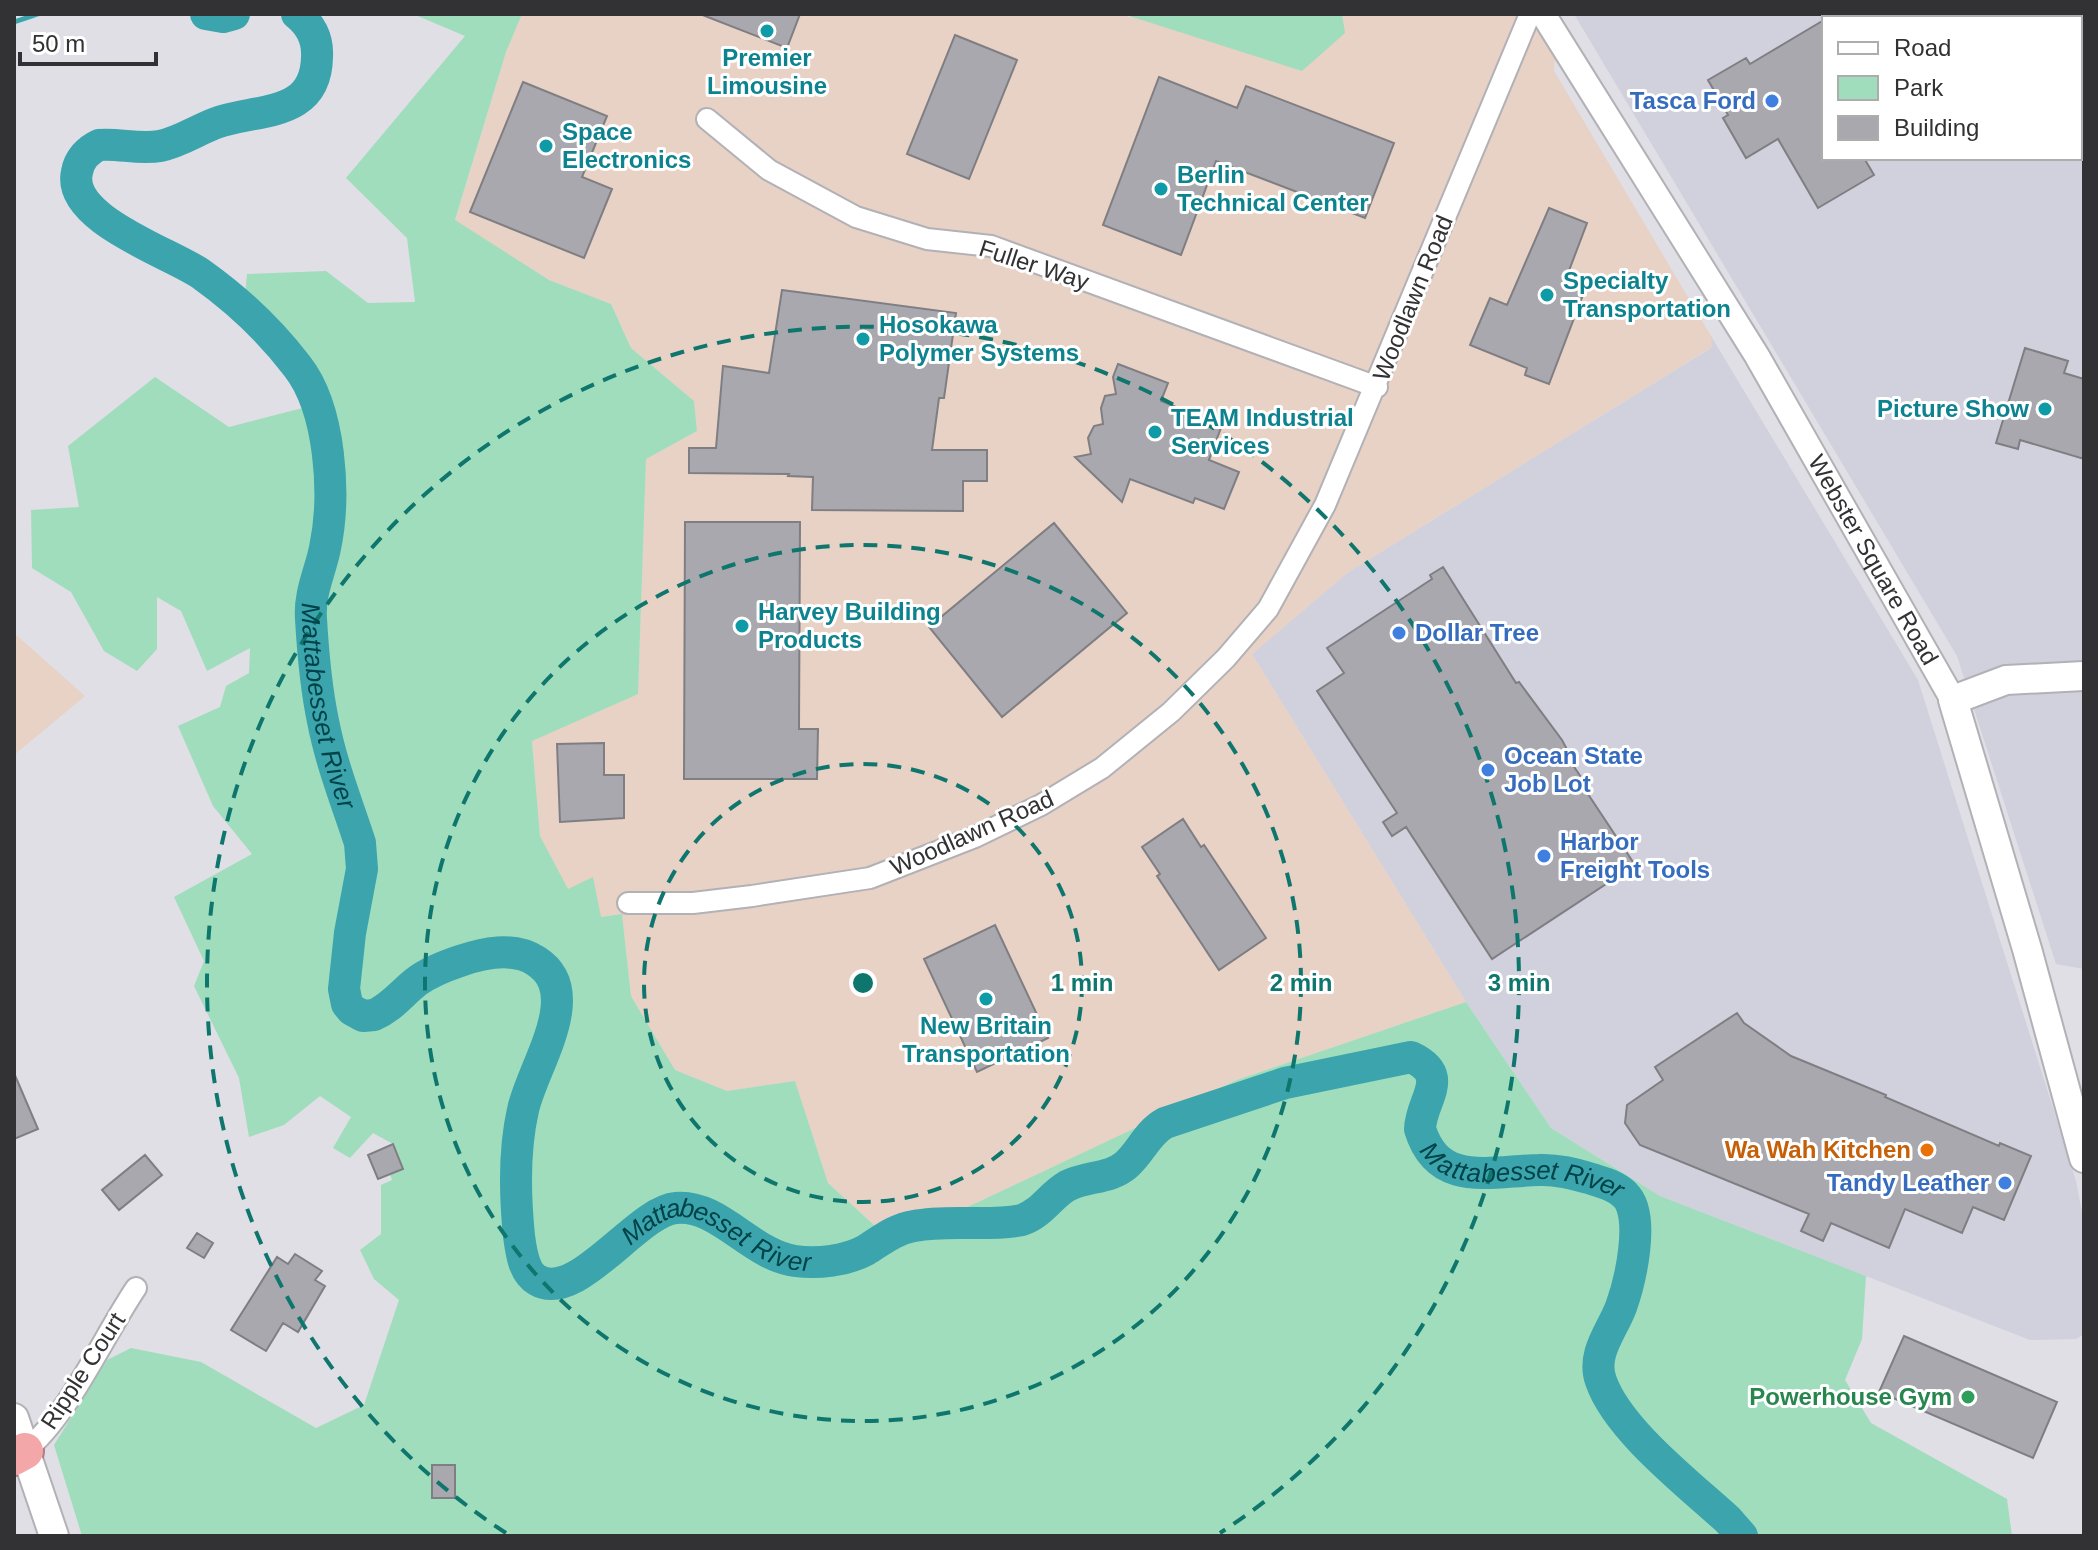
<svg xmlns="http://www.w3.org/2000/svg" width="2098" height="1550" font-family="Helvetica,sans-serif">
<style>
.built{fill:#d1d1de;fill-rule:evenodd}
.industrial{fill:#e8d1c5}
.green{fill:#a0ddbc}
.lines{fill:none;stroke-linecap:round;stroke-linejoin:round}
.stream{stroke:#3ba4ad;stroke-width:5}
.river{stroke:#3ba4ad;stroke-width:32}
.building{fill:#a8a8ae;stroke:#7e7e83;stroke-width:2}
.minor-casing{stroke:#b1b1b6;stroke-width:24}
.tertiary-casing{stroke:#b1b1b6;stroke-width:28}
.secondary-casing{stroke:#b1b1b6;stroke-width:32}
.motorway-casing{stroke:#af7e80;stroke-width:40}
.minor{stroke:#fff;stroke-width:20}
.tertiary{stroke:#fff;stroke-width:24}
.secondary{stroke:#fff;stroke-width:28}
.motorway{stroke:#f3a7a9;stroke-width:36}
.ring{fill:none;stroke:#0f766e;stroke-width:4;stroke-dasharray:14 10}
.culture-dot{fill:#0f9aa8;stroke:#fff;stroke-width:3}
.shop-dot{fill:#3f7fe0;stroke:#fff;stroke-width:3}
.food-dot{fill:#e8710a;stroke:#fff;stroke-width:3}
.leisure-dot{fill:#2e9e5b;stroke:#fff;stroke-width:3}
.labels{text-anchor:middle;stroke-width:6;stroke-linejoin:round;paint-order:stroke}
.culture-label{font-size:24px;font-weight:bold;fill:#0d838f;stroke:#fff;text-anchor:start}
.shop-label{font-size:24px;font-weight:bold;fill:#366cbe;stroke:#fff;text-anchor:start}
.street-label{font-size:24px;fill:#323234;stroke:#fff}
.food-label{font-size:24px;font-weight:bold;fill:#c56008;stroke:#fff;text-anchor:end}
.leisure-label{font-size:24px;font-weight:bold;fill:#27864d;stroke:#fff;text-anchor:end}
.water-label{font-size:26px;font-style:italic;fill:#004348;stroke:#fff}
.centre{fill:#0f766e;stroke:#fff;stroke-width:4}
.ring-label{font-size:24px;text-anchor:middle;font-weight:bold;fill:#0f766e;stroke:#fff;stroke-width:6;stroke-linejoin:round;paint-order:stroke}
</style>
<rect width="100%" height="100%" fill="#dfdfe5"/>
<path class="built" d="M1574,14H2084V969L2056,964L1957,656ZM1824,18H2080V158H1824Z
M1711,336L1918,680L2076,1181L2084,1223V1334L2076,1339L2030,1340L1660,1196L1551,1128L1466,1002L1252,654L1347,573L1711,348Z"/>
<path class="industrial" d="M522,14H1123L1128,17L1344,33L1342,14H1558L1554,71L1711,336L1712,347L1347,573L1252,654L1466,1002L1237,1080L959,1211L875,1226L828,1183L795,1081L727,1091L675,1070L631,996L622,914L601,917L568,890L540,836L532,740L638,693L646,458L697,431L694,401L631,348L611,304L549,280L455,221L506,52Z
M14,633L85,696L14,755Z"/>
<path class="green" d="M413,14H522L506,52L455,220L549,280L611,304L631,348L694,401L697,431L646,459L638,694L532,741L540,836L568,889L593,877L601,917L622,914L631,996L675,1070L727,1091L795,1081L828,1183L875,1226L959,1211L1237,1080L1466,1002L1551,1128L1660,1196L1866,1276L1862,1339L1845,1380L1871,1423L2007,1499L2012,1536H82L54,1445L107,1360L131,1348L201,1362L316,1428L364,1405L399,1300L374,1279L360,1250L381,1234V1185L392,1180L390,1174L403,1168L393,1144L373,1133L350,1158L333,1148L351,1117L320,1096L284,1125L249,1137L239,1078L194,986L204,961L174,897L252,854L213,806L178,726L220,707L226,686L249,673L250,648L207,671L181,611L157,597V649L137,671L104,651L71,592L32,568L31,510L79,507L68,446L155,377L229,427L322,403L244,305L247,274L326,271L368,303L415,302L407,238L346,178L465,36Z
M1123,14H1342L1345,33L1302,71Z"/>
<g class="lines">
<path class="stream" d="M14,22L38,14"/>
<g class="river">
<path d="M206,14L223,17L234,14"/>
<path id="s1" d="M297,14C311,25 318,39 317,57C316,118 258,108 216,123C197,130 180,142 160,146C139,150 119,143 99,145C88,150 79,160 77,172C66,219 171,253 201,274C236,299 271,332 297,366C331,409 336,496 325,548C320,573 309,593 311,619C313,653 316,688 323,721C331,763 347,803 360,843L362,869L350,933L344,989L347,1004L352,1010L363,1016L374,1015C391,1008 402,993 416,982C429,972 445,966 460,961C483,953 513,946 536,961C586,993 532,1067 523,1110C514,1149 515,1196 519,1236C521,1250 523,1272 537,1280C577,1304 637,1211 676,1208C719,1204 751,1255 795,1261C818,1264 846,1261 866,1250C882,1240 895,1229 914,1226C950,1219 987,1227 1022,1220C1042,1213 1050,1196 1067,1186C1086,1176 1110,1179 1126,1165C1141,1152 1147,1133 1165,1123L1285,1083L1411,1057C1452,1076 1421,1099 1420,1129C1438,1188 1490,1171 1539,1170C1557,1169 1575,1174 1592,1179C1604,1183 1617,1186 1625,1195C1646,1215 1630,1282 1621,1307C1612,1331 1591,1354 1601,1381C1618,1430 1690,1485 1728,1520L1742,1536"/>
</g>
</g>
<path class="building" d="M700,14H800L787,48Z
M1824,20V158H1864L1874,175L1818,208L1778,139L1746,158L1723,118L1728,115L1708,80L1746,58L1750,64Z
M955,35L1017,60L969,179L907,154Z
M1159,77L1237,108L1246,86L1394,143L1365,218L1216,161L1181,255L1103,225Z
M523,82L607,116L582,177L612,189L584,258L470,212Z
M1549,208L1587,223L1564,284L1584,292L1549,384L1525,375L1527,368L1470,345L1490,298L1507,305Z
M782,290L956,313L944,398H939L932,450H987V481H963V511L812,510L813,477L788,476L789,474L689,473V448H716L723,366L769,373Z
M2025,348L2068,361L2064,373L2084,379V459L2020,440L2018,449L1996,443Z
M1118,364L1168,383L1161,401L1222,425L1209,460L1239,472L1224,509L1195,498L1193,503L1130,479L1122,502L1075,457L1091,454L1088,438L1094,426L1103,424L1101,408L1105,396L1116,394L1113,377Z
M685,522H800L799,729H818L817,779H684Z
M1054,523L1127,613L1002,717L929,627Z
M1443,567L1516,683L1519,682L1562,740L1571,757L1568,758L1583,780L1580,782L1635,865L1492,959L1406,827L1392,836L1383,822L1397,813L1317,691L1344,673L1327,648L1432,579L1430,575Z
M604,743V775H624V818L560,822L557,744Z
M1183,819L1201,847L1204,845L1266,938L1219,970L1157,876L1160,874L1142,847Z
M995,925L1048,1038L977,1072L924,959Z
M1737,1013L1744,1023L1791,1056L1886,1095L1885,1097L1999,1146L2000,1143L2031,1156L2004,1220L1973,1207L1962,1233L1905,1209L1889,1248L1831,1223L1823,1241L1801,1231L1809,1214L1640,1145L1625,1123L1627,1105L1663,1080L1655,1067Z
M14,1073L38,1129L14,1139Z
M393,1144L403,1169L378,1179L368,1155Z
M145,1155L162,1175L119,1210L102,1190Z
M197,1233L213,1243L204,1258L187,1248Z
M295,1254L322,1271L315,1280L325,1286L298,1332L283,1323L266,1351L231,1330L277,1257L288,1264Z
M1904,1336L2057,1402L2033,1458L1879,1392Z
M432,1465H455V1498H432Z"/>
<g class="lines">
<g class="minor-casing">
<path id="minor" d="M707,119L769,170L856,217L927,239L991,246L1377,387
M628,903H693L752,896L870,878L975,837L1041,805L1102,768L1171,712L1226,658L1268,609L1325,505L1530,14
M25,1451C69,1415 103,1337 136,1288"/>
</g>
<g class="tertiary-casing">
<g id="tertiary">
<path id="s2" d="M1543,14L1757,356L1953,700"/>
</g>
</g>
<g class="secondary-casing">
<path id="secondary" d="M2084,676L2006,680L1953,700L2027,949L2084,1158
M14,1418L54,1536"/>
</g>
<g class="motorway-casing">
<path id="motorway" d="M14,1457L25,1451"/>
</g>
<use href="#minor" class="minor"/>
<use href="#tertiary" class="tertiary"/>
<use href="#secondary" class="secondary"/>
<use href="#motorway" class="motorway"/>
</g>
<g class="ring">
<circle cx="863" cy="983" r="219"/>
<circle cx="863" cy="983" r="438"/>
<path d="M506 1533A656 656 0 1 1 1220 1533"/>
</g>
<g class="culture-dot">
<circle cx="767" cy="31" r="8"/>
<circle cx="546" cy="146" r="8"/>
<circle cx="1161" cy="189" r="8"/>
<circle cx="1547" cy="295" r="8"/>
<circle cx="863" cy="339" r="8"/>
<circle cx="2045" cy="409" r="8"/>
<circle cx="1155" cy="432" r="8"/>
<circle cx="742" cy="626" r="8"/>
<circle cx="986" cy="999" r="8"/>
</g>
<g class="shop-dot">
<circle cx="1772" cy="101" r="8"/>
<circle cx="1399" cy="633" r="8"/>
<circle cx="1488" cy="770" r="8"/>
<circle cx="1544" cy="856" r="8"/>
<circle cx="2005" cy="1183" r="8"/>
</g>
<circle class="food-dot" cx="1927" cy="1150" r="8"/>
<circle class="leisure-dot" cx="1968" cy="1397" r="8"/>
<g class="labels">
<g class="culture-label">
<text x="767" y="66" text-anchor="middle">Premier<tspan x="767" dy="28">Limousine</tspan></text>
<text x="562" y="140">Space<tspan x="562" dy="28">Electronics</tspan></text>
<text x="1177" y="183">Berlin<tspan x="1177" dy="28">Technical Center</tspan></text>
<text x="1563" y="289">Specialty<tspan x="1563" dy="28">Transportation</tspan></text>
<text x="879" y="333">Hosokawa<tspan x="879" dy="28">Polymer Systems</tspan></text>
<text x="2029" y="417" text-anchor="end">Picture Show</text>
<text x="1171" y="426">TEAM Industrial<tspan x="1171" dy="28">Services</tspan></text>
<text x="758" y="620">Harvey Building<tspan x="758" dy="28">Products</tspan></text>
<text x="986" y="1034" text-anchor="middle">New Britain<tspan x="986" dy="28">Transportation</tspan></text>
</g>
<g class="shop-label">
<text x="1756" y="109" text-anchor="end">Tasca Ford</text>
<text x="1415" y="641">Dollar Tree</text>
<text x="1504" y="764">Ocean State<tspan x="1504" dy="28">Job Lot</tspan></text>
<text x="1560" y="850">Harbor<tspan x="1560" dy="28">Freight Tools</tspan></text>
<text x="1989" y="1191" text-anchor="end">Tandy Leather</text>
</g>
<g class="street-label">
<text transform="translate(1034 265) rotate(18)" y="8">Fuller Way</text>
<text transform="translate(1413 298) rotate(-68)" y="8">Woodlawn Road</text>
<text dy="8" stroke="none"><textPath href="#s2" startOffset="638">Webster Square Road</textPath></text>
<text transform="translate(972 833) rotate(-24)" y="8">Woodlawn Road</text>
<text transform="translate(83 1371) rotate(-57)" y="8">Ripple Court</text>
</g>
<g class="food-label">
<text x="1911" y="1158">Wa Wah Kitchen</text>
</g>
<g class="leisure-label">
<text x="1952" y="1405">Powerhouse Gym</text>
</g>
<g class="water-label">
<text dy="9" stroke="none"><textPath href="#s1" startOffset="994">Mattabesset River</textPath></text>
<text dy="9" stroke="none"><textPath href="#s1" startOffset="3018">Mattabesset River</textPath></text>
<text dy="9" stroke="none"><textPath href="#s1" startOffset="2056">Mattabesset River</textPath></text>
</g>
</g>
<circle cx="863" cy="983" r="12" class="centre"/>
<g class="ring-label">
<text x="1082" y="991">1 min</text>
<text x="1301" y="991">2 min</text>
<text x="1519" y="991">3 min</text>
</g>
<rect width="2098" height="1550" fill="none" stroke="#323234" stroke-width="32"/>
<rect x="1822" y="16" width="260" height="144" fill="#ffffff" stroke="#adadae" stroke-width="2"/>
<rect x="1838" y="42" width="40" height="12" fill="#ffffff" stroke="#adadae" stroke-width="2"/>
<text x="1894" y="56" font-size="24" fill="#323234">Road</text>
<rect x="1838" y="76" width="40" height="24" fill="#a0ddbc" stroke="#adadae" stroke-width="2"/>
<text x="1894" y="96" font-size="24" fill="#323234">Park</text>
<rect x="1838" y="116" width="40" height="24" fill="#a8a8ae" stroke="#adadae" stroke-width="2"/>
<text x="1894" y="136" font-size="24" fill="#323234">Building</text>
<path d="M20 52v12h136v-12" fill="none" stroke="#323234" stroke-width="4"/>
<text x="32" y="52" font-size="24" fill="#323234" stroke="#ffffff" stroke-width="6" paint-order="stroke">50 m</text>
</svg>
